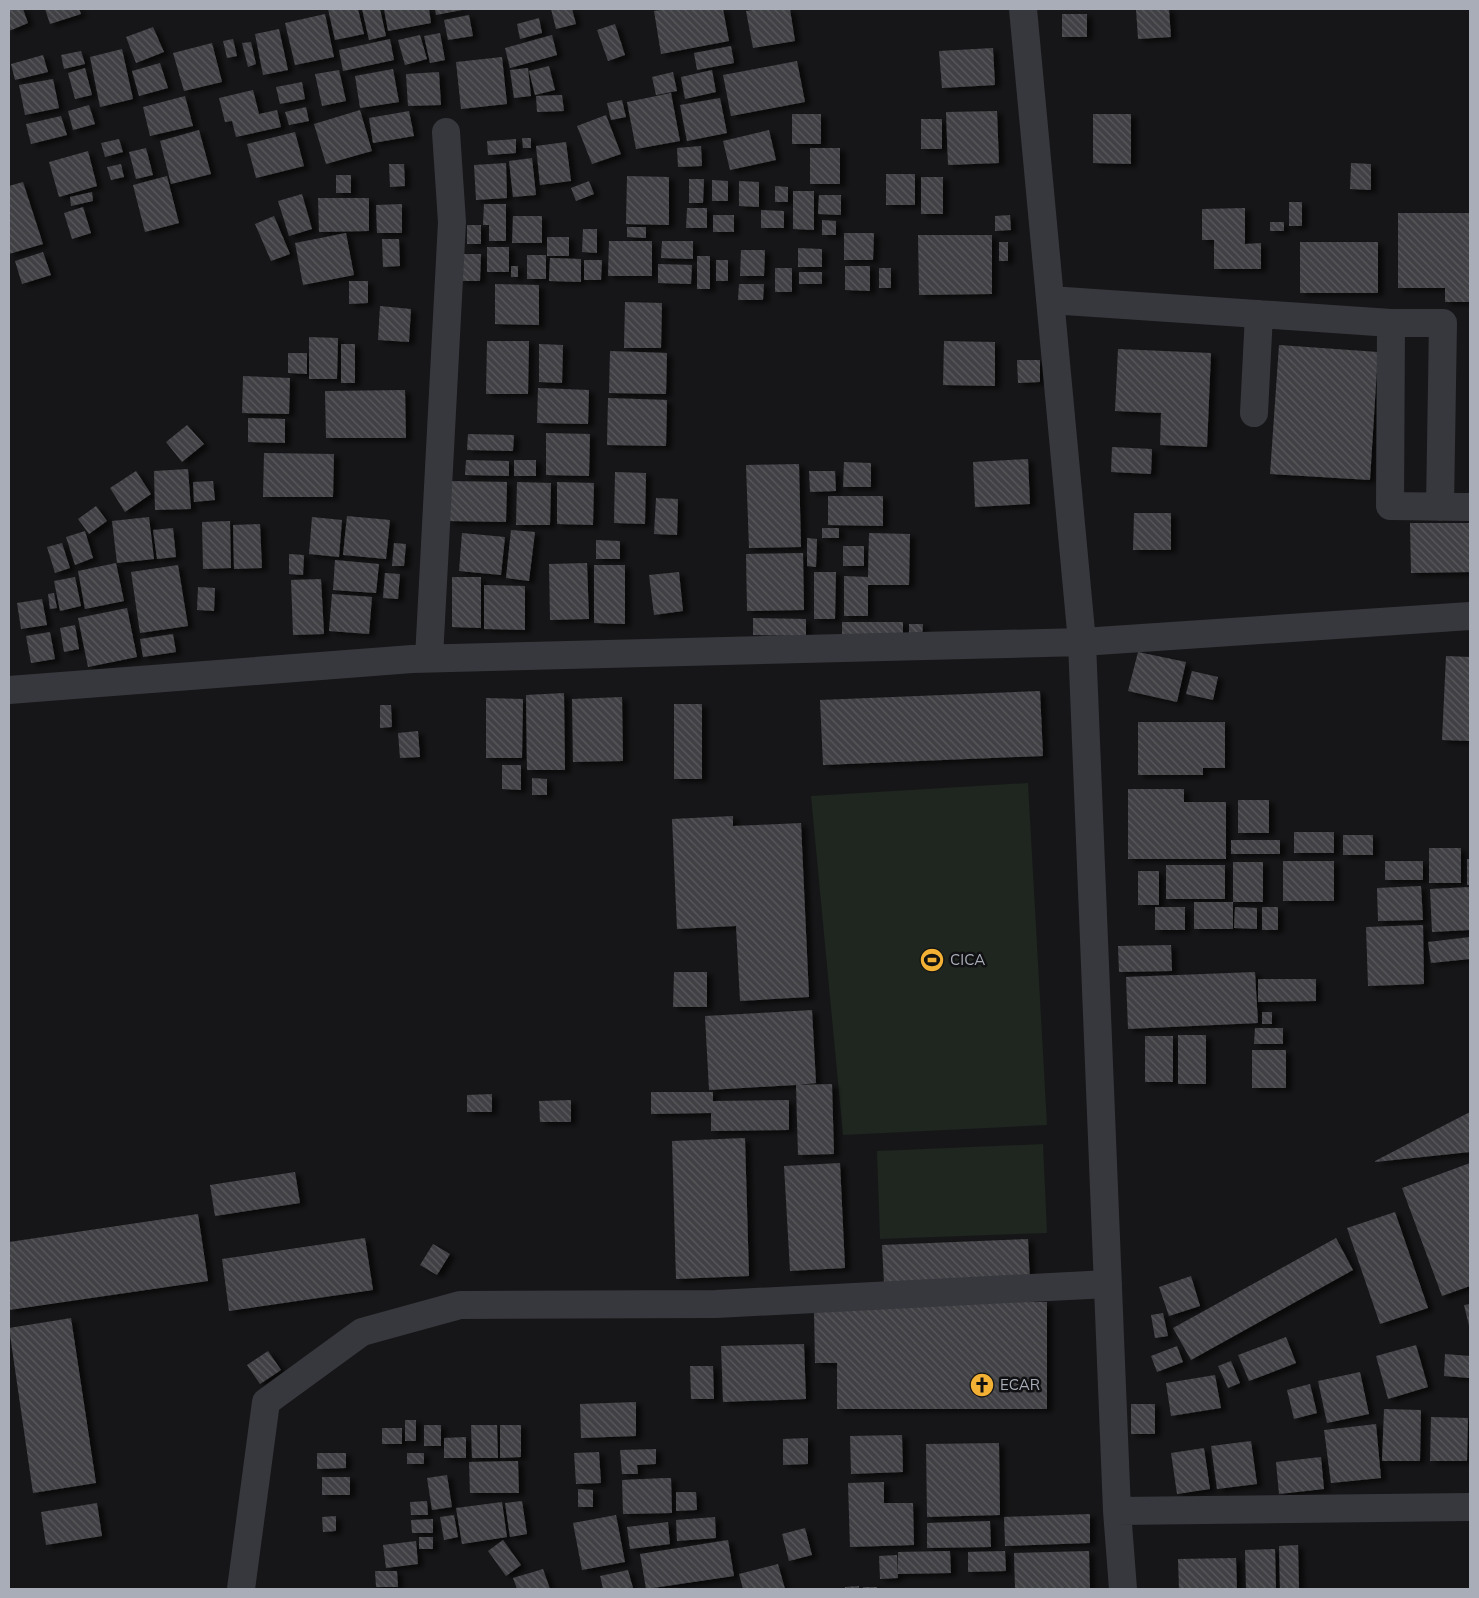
<svg xmlns="http://www.w3.org/2000/svg" width="1479" height="1598" font-family="Mulish,sans-serif">
<style>
.pitch{fill:#1e261f}
.building{fill:url(#building-back-hatch);filter:url(#shadow)}
.lines{fill:none;stroke-linecap:round;stroke-linejoin:round}
.minor{stroke:#37383d;stroke-width:28}
.labels{text-anchor:middle;stroke-width:5;stroke-linejoin:round;paint-order:stroke}
.poi-label{font-size:15px;fill:#a8adb8;stroke:#111113;text-anchor:start}
</style>
<defs>
<pattern id="building-back-hatch" width="6" height="6" patternUnits="userSpaceOnUse" patternTransform="scale(1.25)"><rect width="6" height="6" fill="#404145"/><path d="M-1 5l2 2M0 0l6 6M5-1l2 2" fill="none" stroke="#595a5e"/></pattern>
<filter id="shadow"><feDropShadow dx="5.5" dy="3" stdDeviation="2.5" flood-color="#0009"/></filter>
</defs>
<rect width="100%" height="100%" fill="#161618"/>
<path class="pitch" d="M1028,783L1047,1125L843,1135L811,796Z
M1043,1144L1047,1233L880,1239L877,1151Z"/>
<path class="building" d="M9,9H23L28,23L9,31Z
M45,9H79L81,14L50,24Z
M328,9H358L364,34L335,40Z
M362,9H380L386,36L369,40Z
M384,9H429L431,23L388,31Z
M435,9H462V10L436,15Z
M551,9H572L576,24L556,29Z
M667,9H723L729,41L661,54L654,11Z
M758,9H790L795,41L753,48L746,11Z
M1136,9H1169L1171,37L1138,39Z
M325,14L334,57L295,65L285,23Z
M1062,14H1087V37H1062Z
M469,15L473,36L448,40L444,20Z
M539,18L542,33L520,39L517,24Z
M615,24L625,55L608,61L597,30Z
M153,27L164,52L136,63L126,37Z
M279,29L288,70L263,75L255,34Z
M440,33L445,60L430,63L424,36Z
M420,35L427,59L405,65L398,40Z
M552,35L557,55L510,68L505,48Z
M233,39L237,56L227,58L223,41Z
M390,39L394,60L343,71L339,50Z
M251,42L256,64L248,67L242,43Z
M212,43L222,82L184,91L173,53Z
M731,46L734,63L697,70L694,53Z
M993,48L995,85L942,88L939,51Z
M122,49L133,99L100,107L90,57Z
M81,51L85,64L64,69L61,55Z
M43,55L48,72L15,80L11,64Z
M502,57L507,104L461,109L456,62Z
M797,61L805,102L731,116L723,75Z
M160,63L168,88L139,96L132,71Z
M549,66L555,90L535,95L529,71Z
M85,68L92,95L75,99L68,73Z
M528,68L531,96L514,98L510,70Z
M393,69L399,102L360,108L355,76Z
M339,70L346,101L322,106L315,74Z
M712,70L716,92L685,99L681,77Z
M439,72L441,105L408,106L406,74Z
M673,72L677,91L656,95L652,77Z
M53,79L59,108L25,115L19,85Z
M302,82L305,99L280,104L276,87Z
M253,90L259,114L277,110L281,127L236,137L232,121L225,122L219,98Z
M671,93L680,141L636,149L627,102Z
M562,95L564,111L537,112L536,96Z
M185,96L193,126L150,136L143,107Z
M720,98L727,133L687,141L680,105Z
M622,100L626,117L611,120L607,103Z
M89,105L95,124L73,130L68,111Z
M306,107L309,121L289,125L285,112Z
M360,110L372,151L326,164L314,124Z
M409,111L414,136L373,143L369,118Z
M997,111L999,163L948,165L946,112Z
M792,114H821V144H792Z
M1093,114H1131V164L1093,163Z
M606,115L621,154L592,164L577,126Z
M61,116L67,135L31,144L26,124Z
M921,119H942V149H921Z
M199,130L211,174L171,184L160,141Z
M769,130L776,160L730,170L723,141Z
M295,132L304,166L256,178L247,144Z
M522,138H531V148H523Z
M119,139L123,152L105,157L101,143Z
M516,139V153L488,155L487,141Z
M566,142L571,181L540,185L536,146Z
M701,146L702,166L678,167L677,148Z
M146,148L153,175L136,179L129,152Z
M810,148H840V184H810Z
M88,151L97,186L59,197L49,162Z
M532,158L536,195L513,197L509,161Z
M506,163L507,198L476,200L474,165Z
M1351,163L1371,164V190L1350,189Z
M121,164L124,177L111,180L107,167Z
M389,164H404L405,186L390,187Z
M886,174H915V205H886Z
M336,175H351V193H336Z
M167,176L179,223L145,232L133,185Z
M627,176L669,177V225L626,224Z
M921,177H943V214H921Z
M689,179H704L703,203H689Z
M712,180L728,181V201H712Z
M589,181L594,194L576,201L571,188Z
M739,181L759,182V207L739,206Z
M23,182L43,244L9,254V186Z
M775,186L788,187V202H775Z
M793,191H814V230L793,229Z
M92,192L93,201L71,206L70,197Z
M302,194L312,229L289,236L278,201Z
M819,195H841V215L818,214Z
M318,198H369V231L319,232Z
M1289,202H1302V226H1289Z
M402,204V233H377L376,205Z
M484,204H506V241H489V225H483Z
M83,207L91,233L72,239L64,213Z
M687,208H707V228H686Z
M1245,208V244L1261,243V269H1214V240H1202V209Z
M761,210L784,211V228H761Z
M1398,213H1470V302H1445V288H1398Z
M713,215H734V232H713Z
M1010,215L1011,230L995,231V216Z
M274,216L290,254L271,261L255,224Z
M513,216H542V243H512Z
M822,220L836,221V235H822Z
M1270,222H1284V231H1270Z
M467,225H481V244H467Z
M627,227H646V238L627,237Z
M583,229H597V253L582,252Z
M346,233L354,275L303,285L295,243Z
M844,233H874L873,260H844Z
M918,235H992V294L919,295Z
M547,237H569V256H547Z
M382,239H399L400,266L383,267Z
M609,241H652V276H608Z
M662,241H693V259L661,258Z
M999,242H1008V261H999Z
M1300,242H1378V293H1300Z
M487,247H509V272H487Z
M798,248L822,249V267H798Z
M741,250H765L764,276H740Z
M43,252L51,275L22,284L15,261Z
M460,254H481L480,281H460Z
M527,255H546V279H527Z
M697,256H710V289H697Z
M550,258L581,259V282L549,281Z
M584,260H602L601,280H584Z
M716,260H728V281H716Z
M658,264L692,265L691,284L658,283Z
M511,266H518V277H511Z
M845,266H870V291L845,290Z
M775,268H792V292H775Z
M879,268H891V288H879Z
M799,272H822V284H799Z
M349,281H368V303L349,304Z
M495,284L539,285V325L495,324Z
M739,284H764L763,300H738Z
M625,302L662,303L661,348H624Z
M380,306L411,309L409,342L378,340Z
M309,337L338,338L337,379H309Z
M487,341H529L528,394H486Z
M944,341L995,342V386L943,385Z
M341,344H355V383H341Z
M539,344L563,345L562,383L539,382Z
M1279,345L1378,352L1370,480L1270,474Z
M1118,349L1211,353L1207,447L1160,445L1161,413L1115,411Z
M610,351L667,353L666,394L609,393Z
M288,353H307V374L288,373Z
M1017,360H1040V382L1018,383Z
M243,376L290,378L289,414L242,413Z
M538,388L589,390L588,424L537,423Z
M405,390L406,438H326L325,391Z
M608,398L667,400L666,446L607,445Z
M248,418L285,419V443L248,442Z
M187,425L204,444L182,462L166,442Z
M546,433L590,434L589,476L546,475Z
M468,434L514,435L513,451L467,450Z
M1112,447L1152,449L1151,474L1111,472Z
M264,453L334,454L333,497H263Z
M1028,459L1030,504L975,507L973,462Z
M466,460L509,461V476L465,475Z
M514,460H536V476H514Z
M844,462L871,463V487H843Z
M799,464L801,547L749,548L746,465Z
M188,469L191,509L155,510L154,471Z
M136,471L151,494L125,512L110,488Z
M809,471H835L836,491L810,492Z
M615,472L646,473L645,524L614,523Z
M213,481L215,500L194,502L193,482Z
M449,481L507,482L506,522L448,521Z
M517,482L551,483L550,525H516Z
M557,482L594,483L593,525L557,524Z
M828,496H883V526L828,525Z
M656,498L678,499L677,535L654,534Z
M96,506L107,521L89,534L78,519Z
M1134,513H1171V550H1133Z
M347,516L390,520L386,559L343,555Z
M149,517L154,559L117,563L112,521Z
M312,517L342,520L339,557L309,554Z
M230,521L231,568L203,569L202,522Z
M1410,523H1470V572L1411,573Z
M260,524L262,568L234,569L233,525Z
M173,528L176,557L157,559L153,530Z
M822,528H839V538H822Z
M511,530L535,532L529,581L506,578Z
M85,531L93,558L75,565L66,537Z
M462,533L505,537L501,575L459,571Z
M869,533L910,534L909,585H868V616H844V576L868,577Z
M807,538L817,539L816,567L807,566Z
M596,540L620,541V559H596Z
M62,543L70,568L55,573L47,547Z
M394,543L406,544L404,566H392Z
M843,546H864V566H843Z
M803,553L804,610L747,611L746,554Z
M289,554L304,555L303,575L289,574Z
M335,560L379,564L376,593L333,590Z
M116,563L124,601L85,609L78,571Z
M587,563L589,619L550,620L549,564Z
M178,565L188,626L140,633L131,572Z
M594,565H625V624L594,623Z
M679,572L683,611L654,615L649,575Z
M814,572H836L835,619H814Z
M385,573L400,574L398,599L383,598Z
M75,577L81,606L60,611L54,581Z
M452,577H481V628L452,627Z
M321,579L324,634L293,635L291,580Z
M484,585L525,586V630L484,629Z
M198,587L215,588L214,611L197,610Z
M54,593L57,608L50,609L48,594Z
M332,594L372,597L369,634L329,631Z
M42,599L47,625L21,629L17,603Z
M127,608L137,657L88,667L78,618Z
M753,618L806,619V636L753,635Z
M842,622H903V639H842Z
M909,624H923L922,637H909Z
M75,625L79,649L64,652L60,628Z
M50,632L55,659L31,663L26,636Z
M173,634L176,652L143,657L140,639Z
M1138,652L1186,662L1177,702L1128,691Z
M1446,656L1470,657V741L1442,740Z
M1192,671L1218,677L1213,700L1186,694Z
M1040,691L1043,756L823,765L820,700Z
M564,693L565,770H527L526,695Z
M622,697L623,761L573,762L572,699Z
M486,698L523,699L522,758H486Z
M674,704H702V779H674Z
M380,705H391L392,727L380,728Z
M1138,722H1225V768H1203V775H1138Z
M418,731L420,757L400,758L398,733Z
M502,765H521V790L502,789Z
M532,778L547,779V795H532Z
M1128,789H1184V802H1226V859H1128Z
M1238,800H1269V833H1238Z
M733,816V826L801,823L809,997L740,1001L736,926L677,929L672,819Z
M1294,832H1334V853H1294Z
M1343,835H1373V855H1343Z
M1231,840H1280V854H1231Z
M1429,848H1461V883H1429Z
M1467,859H1470V885H1467Z
M1283,861H1334V901H1283Z
M1385,861H1423V880H1385Z
M1233,862H1263V902H1233Z
M1166,865H1225V899H1166Z
M1138,871H1159V905H1138Z
M1421,886L1423,920L1378,921L1377,888Z
M1470,887V930L1432,932L1430,889Z
M1194,902H1233V929H1194Z
M1155,907H1185V930H1155Z
M1235,907L1257,908V929L1234,928Z
M1262,907H1278V930H1262Z
M1423,925L1424,984L1368,986L1366,927Z
M1470,937V959L1431,963L1428,942Z
M1171,945L1172,971L1119,972L1118,946Z
M674,972H707V1007H673Z
M1255,972L1258,1023L1128,1029L1126,977Z
M1258,979H1316V1001L1258,1002Z
M812,1010L816,1083L798,1085L832,1084L834,1154L798,1155L796,1085L709,1090L705,1016Z
M1262,1012H1272V1024H1262Z
M1255,1028H1283V1044H1254Z
M1178,1035H1206V1084H1178Z
M1145,1036H1173V1082H1145Z
M1252,1050H1286V1088H1252Z
M651,1092H713V1101L789,1100V1130L711,1131V1113L651,1114Z
M492,1094V1112H467V1095Z
M571,1100V1122H540L539,1101Z
M1470,1112V1152L1375,1162V1161Z
M745,1138L749,1276L676,1279L672,1141Z
M840,1163L845,1268L790,1271L784,1166Z
M1470,1163V1286L1442,1296L1402,1188Z
M295,1172L300,1203L215,1216L210,1185Z
M1395,1212L1428,1308L1380,1324L1347,1228Z
M198,1214L208,1281L9,1310V1242Z
M365,1238L373,1290L229,1311L222,1259Z
M1336,1238L1353,1270L1191,1360L1173,1328Z
M1028,1239L1031,1302H1047V1409H837V1363H815L814,1311L885,1303L882,1245Z
M433,1244L450,1254L437,1275L420,1265Z
M1191,1276L1200,1306L1169,1316L1159,1287Z
M1470,1304V1330L1464,1305Z
M1163,1313L1168,1336L1155,1338L1151,1315Z
M71,1318L96,1483L33,1493L9,1328Z
M1286,1337L1296,1363L1249,1381L1238,1355Z
M804,1344L806,1399L723,1402L721,1346Z
M1416,1345L1428,1387L1388,1399L1376,1356Z
M1177,1346L1183,1362L1157,1372L1151,1356Z
M268,1351L281,1370L260,1384L247,1365Z
M1445,1354L1470,1356L1469,1378L1444,1376Z
M1231,1361L1240,1383L1228,1388L1218,1366Z
M690,1366H713L714,1399H691Z
M1360,1372L1369,1414L1327,1423L1318,1381Z
M1215,1375L1221,1408L1171,1416L1166,1383Z
M1310,1384L1317,1413L1294,1419L1287,1390Z
M636,1402V1436L581,1438L580,1404Z
M1131,1404H1155V1434H1131Z
M1384,1409L1421,1410L1420,1461H1382Z
M1431,1417L1468,1418L1467,1461H1430Z
M405,1420H416V1441H405Z
M1376,1424L1381,1478L1331,1483L1324,1430Z
M424,1425H441V1446H424Z
M471,1425H497L498,1458H472Z
M500,1425H521V1457L500,1458Z
M382,1428H402V1444H382Z
M902,1435L903,1472L851,1474L850,1436Z
M466,1437V1458H444V1438Z
M808,1438V1464L783,1465V1439Z
M1251,1441L1257,1484L1217,1489L1211,1446Z
M999,1443L1000,1515L927,1517L926,1444Z
M1204,1448L1210,1489L1177,1494L1171,1453Z
M656,1449V1464L637,1465L638,1474H622L620,1450Z
M599,1452L601,1483L576,1484L574,1453Z
M317,1453H346V1468L317,1469Z
M407,1453H424V1464H407Z
M1321,1457L1324,1489L1279,1494L1276,1462Z
M518,1461L519,1493H470L469,1462Z
M447,1475L452,1507L432,1510L427,1478Z
M322,1477H350V1495H322Z
M664,1478H671L672,1513L623,1514L622,1480Z
M884,1482V1503H913L914,1545L850,1547L848,1483Z
M578,1489L593,1490V1507H578Z
M676,1492H696L697,1510L676,1511Z
M427,1501L428,1515H411L410,1502Z
M522,1501L527,1534L510,1537L505,1503Z
M502,1502L507,1537L462,1544L456,1508Z
M97,1503L102,1536L46,1545L41,1512Z
M1090,1514V1543L1005,1546L1004,1517Z
M454,1515L458,1537L444,1540L440,1517Z
M616,1515L625,1562L582,1570L573,1523Z
M336,1516V1531L323,1532L322,1517Z
M715,1517L716,1538L677,1541L676,1520Z
M433,1519V1533H412L411,1520Z
M990,1521L991,1547L927,1548V1523Z
M668,1522L670,1544L630,1549L627,1527Z
M805,1528L812,1555L789,1561L782,1534Z
M419,1537H433V1549H419Z
M503,1540L521,1565L506,1576L488,1551Z
M728,1540L734,1576L646,1589L640,1554Z
M416,1541L418,1564L386,1568L383,1545Z
M1298,1545L1299,1589H1280L1279,1546Z
M1275,1549L1276,1589H1246L1245,1550Z
M950,1551L951,1573L898,1574V1552Z
M1005,1551L1006,1571L968,1572V1552Z
M1089,1551L1090,1589H1015L1014,1553Z
M897,1555L898,1578L880,1579L879,1556Z
M1236,1558L1237,1589H1179L1178,1559Z
M778,1564L785,1589H743L739,1574Z
M543,1569L550,1589H517L513,1578Z
M628,1570L633,1588L603,1589L600,1576Z
M375,1571H397L398,1587H376Z
M859,1586V1589H845V1587Z
M863,1587H877V1589H863Z"/>
<g class="lines">
<path class="minor" d="M1023,9L1082,642L1117,1511L1123,1589
M1050,300L1391,323H1443L1440,507
M1391,323L1390,506L1470,507
M1254,413L1259,314
M429,658L452,222L446,132
M9,690L412,659L1082,642L1470,616
M1117,1511L1470,1507
M241,1589L266,1402L362,1332L460,1305L716,1304L1108,1284"/>
</g>
<defs>
<g id="stadium-disc" transform="scale(1.25)"><circle r="9.5" fill="#f2b134" stroke="#111113"/><path d="M0-5a6.5 5 0 1 0 0 10a6.5 5 0 1 0 0-10ZM-3.5-1.8h7v3.6h-7Z" fill="#111"/></g>
<g id="church-disc" transform="scale(1.25)"><circle r="9.5" fill="#f2b134" stroke="#111113"/><path d="M-1.2-6h2.4v3.5h3.3v2.4h-3.3V6h-2.4V-.1h-3.3v-2.4h3.3Z" fill="#111"/></g>
</defs>
<g fill-rule="evenodd">
<use href="#stadium-disc" x="932" y="960"/>
<use href="#church-disc" x="982" y="1385"/>
</g>
<g class="labels">
<g class="poi-label">
<text x="950" y="965">CICA</text>
<text x="1000" y="1390">ECAR</text>
</g>
</g>
<rect width="1479" height="1598" fill="none" stroke="#a8adb8" stroke-width="20"/>
</svg>
